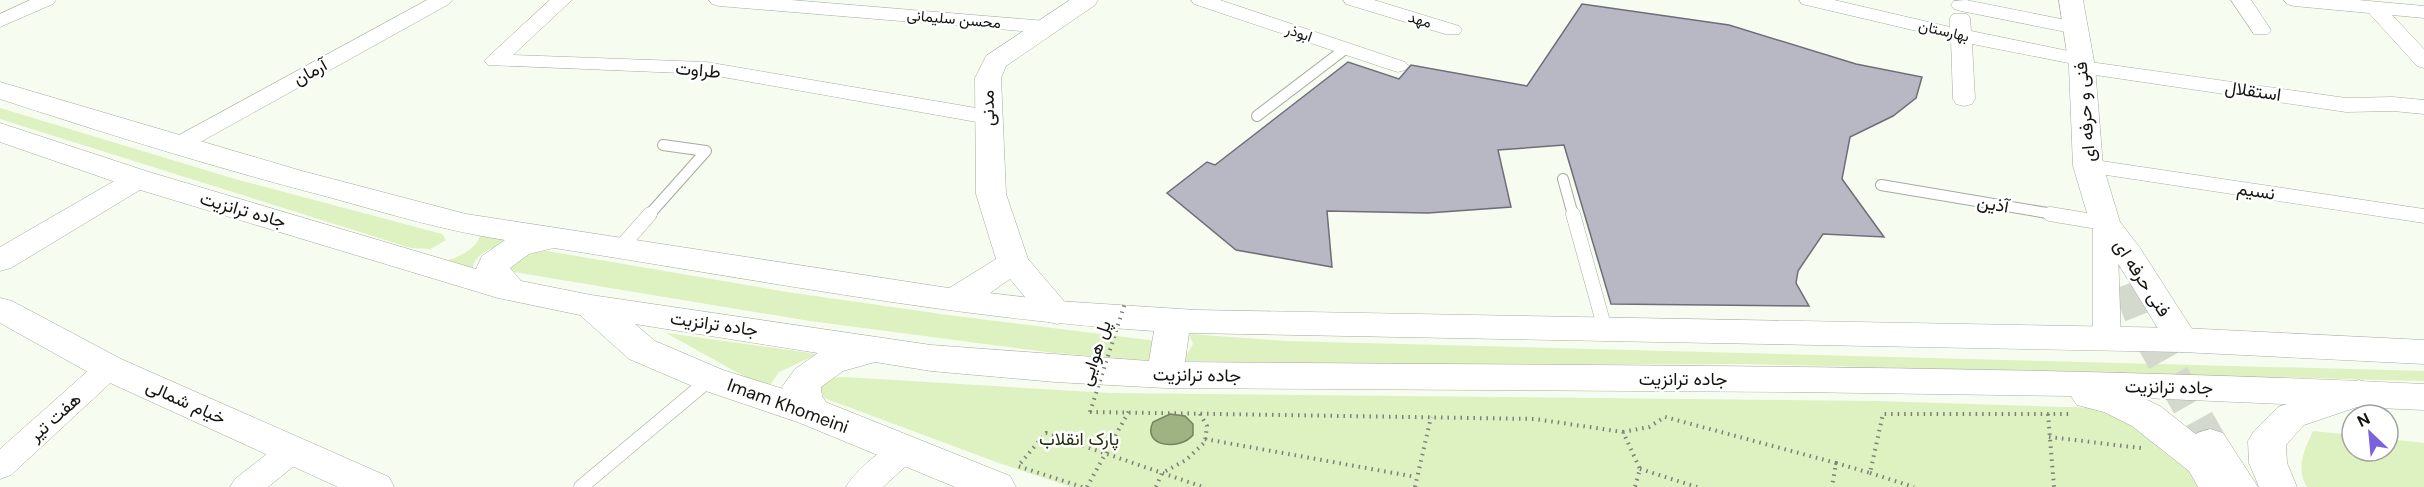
<svg xmlns="http://www.w3.org/2000/svg" width="2424" height="487" font-family="'DM Sans',Vazirmatn,sans-serif">
<style>
.green{fill:#ddf1c1}
.water{fill:#9fb282;stroke:#758360;stroke-width:1.5}
.building{fill:#b8b7c4;stroke:#6e6d79;stroke-width:1.5}
.lines{fill:none;stroke-linecap:round;stroke-linejoin:round}
.tertiary-tunnel{stroke:#d4d9ce;stroke-width:34;stroke-dasharray:34 17;stroke-linecap:butt}
.service-far1-casing{stroke:#a5ab9e;stroke-width:12}
.service-casing{stroke:#a5ab9e;stroke-width:15}
.minor-casing{stroke:#a5ab9e;stroke-width:1}
.tertiary-casing{stroke:#a5ab9e;stroke-width:1}
.secondary-casing{stroke:#a5ab9e;stroke-width:1}
.primary-casing{stroke:#a5ab9e;stroke-width:1}
.path{stroke:#7d8178;stroke-width:4;stroke-dasharray:1.5 5;stroke-linecap:butt}
.service-far1{stroke:#fff;stroke-width:10}
.service{stroke:#fff;stroke-width:14}
.minor{fill:#fff;fill-rule:evenodd}
.tertiary{fill:#fff;fill-rule:evenodd}
.secondary{fill:#fff;fill-rule:evenodd}
.primary{fill:#fff;fill-rule:evenodd}
.path-bridge{stroke:#7d8178;stroke-width:4;stroke-dasharray:1.5 5;stroke-linecap:butt}
.labels{text-anchor:middle;stroke-width:5;stroke-linejoin:round;paint-order:stroke}
.far-street-label{font-size:15px;fill:#131510;stroke:#fff}
.street-label{font-size:18px;fill:#131510;stroke:#fff}
.park-label{font-size:18px;fill:#222f0a;stroke:#fff}
</style>
<rect width="100%" height="100%" fill="#f6fcef"/>
<path class="green" d="M0,108L235,179L442,234L446,240L430,249L411,248L0,119Z
M480,234L517,241C499,246 475,249 472,271L440,263C453,259 479,250 480,234Z
M533,251H547L787,292L955,316L1157,341L1153,361L1055,353L810,321L508,271L507,260Z
M666,333L818,354L779,372L770,385L771,391Z
M1189,334L1286,341L2424,371V381L1745,364L1434,365L1183,361L1193,344Z
M844,377L1109,393L1875,401L2099,408L2113,410L2211,487H1071L999,463L824,398L820,386L833,378Z
M2313,431L2352,435V451H2388V439L2424,443V487H2307C2295,469 2305,448 2313,431Z"/>
<path class="water" d="M1170,414L1185,416L1193,424V435C1180,451 1141,447 1153,422Z"/>
<path class="building" d="M1582,4L1729,25L1856,64L1922,77L1916,98L1893,116L1850,137L1842,179L1884,237L1823,234L1798,271L1796,283L1809,306L1611,304L1564,145L1498,150L1511,207L1428,213L1327,211L1332,267L1236,250L1167,193L1207,162L1215,165L1348,62L1399,79L1411,65L1527,86Z"/>
<g class="lines">
<path class="tertiary-tunnel" d="M2110,236L2147,330L2210,443"/>
<g class="service-far1-casing">
<path id="service-far1" d="M1257,116L1345,49
M663,145L706,151
M1563,179L1573,215
M1881,185L2059,215
M649,215L706,151"/>
</g>
<g class="service-casing">
<path id="service" d="M1573,214L1605,329
M2050,214L2104,223
M620,248L650,214
M581,487L710,379"/>
</g>
<g class="minor-casing">
<path id="minor" d="M30,0H56L53,4L0,27V14Z
M427,0H452L449,4L186,150L178,152L170,150L166,145L170,140Z
M550,0H572L513,55L706,62L988,110L996,112L999,117L996,122L988,124L706,74L488,65L484,61L488,57Z
M709,0H791L1046,21L1053,23L1056,27L1053,31L1046,33L719,6L712,4Z
M1191,0H1220L1405,62L1409,66L1405,70L1398,72L1391,70L1194,4Z
M1343,0H1374L1459,26L1462,30L1459,34H1445L1346,4Z
M1799,0H1834L1950,27V18L1953,14H1967L1970,18L1971,31L2088,55L2091,59L2090,62L2346,98L2393,97L2424,100V114L2393,111L2346,112L2082,73L2075,71L2071,67L2074,64L1972,44L1975,99L1972,104L1964,106L1956,104L1953,99L1951,39L1802,4Z
M1966,0L2076,22L2083,24L2086,28L2083,32L2076,34L1961,11L1954,9L1951,5L1954,1Z
M2231,0H2251L2271,30L2268,34H2254Z
M2284,0H2358L2424,6V18L2392,15L2424,49V68L2417,66L2369,13L2294,6L2287,4Z
M2088,159L2424,209V223L2080,171L2076,166L2080,161Z
M2105,215L2114,218L2117,223L2121,339L2117,346L2107,348L2097,346L2093,339V223L2096,218Z
M109,358L119,361L123,368L119,375L11,475L0,479V449L99,361Z
M293,439L304,442L308,450L304,458L268,487H230L235,479L282,442Z
M904,439L915,442L919,450L915,458L883,487H846C855,471 886,444 904,439Z"/>
</g>
<g class="tertiary-casing">
<path id="tertiary" d="M1070,0H1098L1095,5L1006,66L1001,78L1006,194L1028,259L1074,313L1069,321L1057,324L1045,321L1010,279C990,292 968,314 943,308L938,300L943,292L996,259L976,194L975,78L986,56Z
M2059,0H2083L2095,67L2103,166L2120,222L2140,248L2199,340L2194,348L2182,352L2170,348L2111,252L2090,223L2073,166L2069,67Z
M138,170L148,173L153,179L148,185L11,268L0,271V247L128,173Z
M0,298L12,301L121,359L389,477L394,487H338L97,377L0,323Z
M2359,380L2372,384L2377,393L2372,402L2304,425L2286,445L2287,463L2297,487H2259L2249,463L2248,441L2254,431L2278,407Z
M2210,429L2223,433L2258,487H2219L2191,443L2197,433Z"/>
</g>
<g class="secondary-casing">
<path id="secondary" d="M710,366L828,403L1010,476L1016,487H955L800,423L697,388L691,379L697,370Z"/>
</g>
<g class="primary-casing">
<path id="primary" d="M0,82L302,171L466,214L955,289L1057,301L1196,310L2182,328L2424,340V364L2182,352L1189,333L1185,362C1598,366 2011,364 2424,384V410L2143,398L2160,406L2217,451L2239,487H2198L2189,471L2132,426L2104,412L2077,405L2071,396L1794,392L1165,388L1055,382L931,371L875,362L843,371L821,387L822,396L833,413L828,423L814,427L800,423L785,399L782,387L795,369L818,353L635,324L655,341L723,370L729,379L723,388L710,392L697,388L629,359L580,315L498,298L127,186L0,142V123L149,172L476,269L482,256L505,240C446,231 389,214 332,198C220,169 110,135 0,99ZM554,248C754,279 952,318 1154,331L1149,361L931,345L591,295L521,281L510,268L529,254Z"/>
</g>
<path class="path" d="M1090,412L1535,419L1623,432L1640,469L1635,487
M2048,414L2054,487
M1623,432L1649,427L1665,417L1836,463L1832,487
M2049,437L2141,448
M1205,439L1416,477
M1836,463L1870,473L1883,414H2071
M1640,469L1697,487
M1870,473L1914,487
M1082,487L1018,466L1046,433L1203,487
M1087,487L1129,411
M1156,487L1162,473L1186,460L1205,442L1207,426L1199,412
M1415,487L1431,417"/>
<use href="#service-far1" class="service-far1"/>
<use href="#service" class="service"/>
<use href="#minor" class="minor"/>
<use href="#tertiary" class="tertiary"/>
<use href="#secondary" class="secondary"/>
<use href="#primary" class="primary"/>
<path class="path-bridge" d="M1090,412L1125,303"/>
</g>
<g class="labels">
<g class="far-street-label">
<text transform="translate(954 19) rotate(5)" y="5">محسن سلیمانی</text>
<text transform="translate(1420 20) rotate(17)" y="5">مهد</text>
<text transform="translate(1944 31) rotate(13)" y="5">بهارستان</text>
<text transform="translate(1299 33) rotate(19)" y="5">ابوذر</text>
</g>
<g class="street-label">
<text transform="translate(698 70) rotate(5)" y="6">طراوت</text>
<text transform="translate(310 72) rotate(-29)" y="6">آرمان</text>
<text transform="translate(2253 91) rotate(8)" y="6">استقلال</text>
<text transform="translate(988 108) rotate(-91)" y="6">مدنی</text>
<text transform="translate(2085 112) rotate(-95)" y="6">فنی و حرفه ای</text>
<text transform="translate(2256 191) rotate(8)" y="6">نسيم</text>
<text transform="translate(1993 204) rotate(10)" y="6">آذین</text>
<text transform="translate(243 210) rotate(16)" y="6">جاده ترانزیت</text>
<text transform="translate(2142 278) rotate(57)" y="6">فنی حرفه ای</text>
<text transform="translate(714 324) rotate(8)" y="6">جاده ترانزیت</text>
<text transform="translate(1095 353) rotate(-72)" y="6">پل هوایی</text>
<text transform="translate(1197 375) rotate(1)" y="6">جاده ترانزیت</text>
<text x="1683" y="385">جاده ترانزیت</text>
<text transform="translate(2169 387) rotate(1)" y="6">جاده ترانزیت</text>
<text transform="translate(186 402) rotate(24)" y="6">خیام شمالی</text>
<text transform="translate(788 406) rotate(20)" y="6">Imam Khomeini</text>
<text transform="translate(55 417) rotate(-42)" y="6">هفت تير</text>
</g>
<g class="park-label">
<text x="1079" y="445">پارک انقلاب</text>
</g>
</g>
<g transform="translate(2370 433) rotate(334)"><circle r="28" fill="#ffffff" stroke="#a1a19f" stroke-width="1.5"/>
<path d="M0-4.5L10 22L0 15L-10 22Z" fill="#7a62dd"/>
<text y="-9" font-size="16" font-weight="bold" text-anchor="middle" fill="#131510">N</text>
</g>
</svg>
